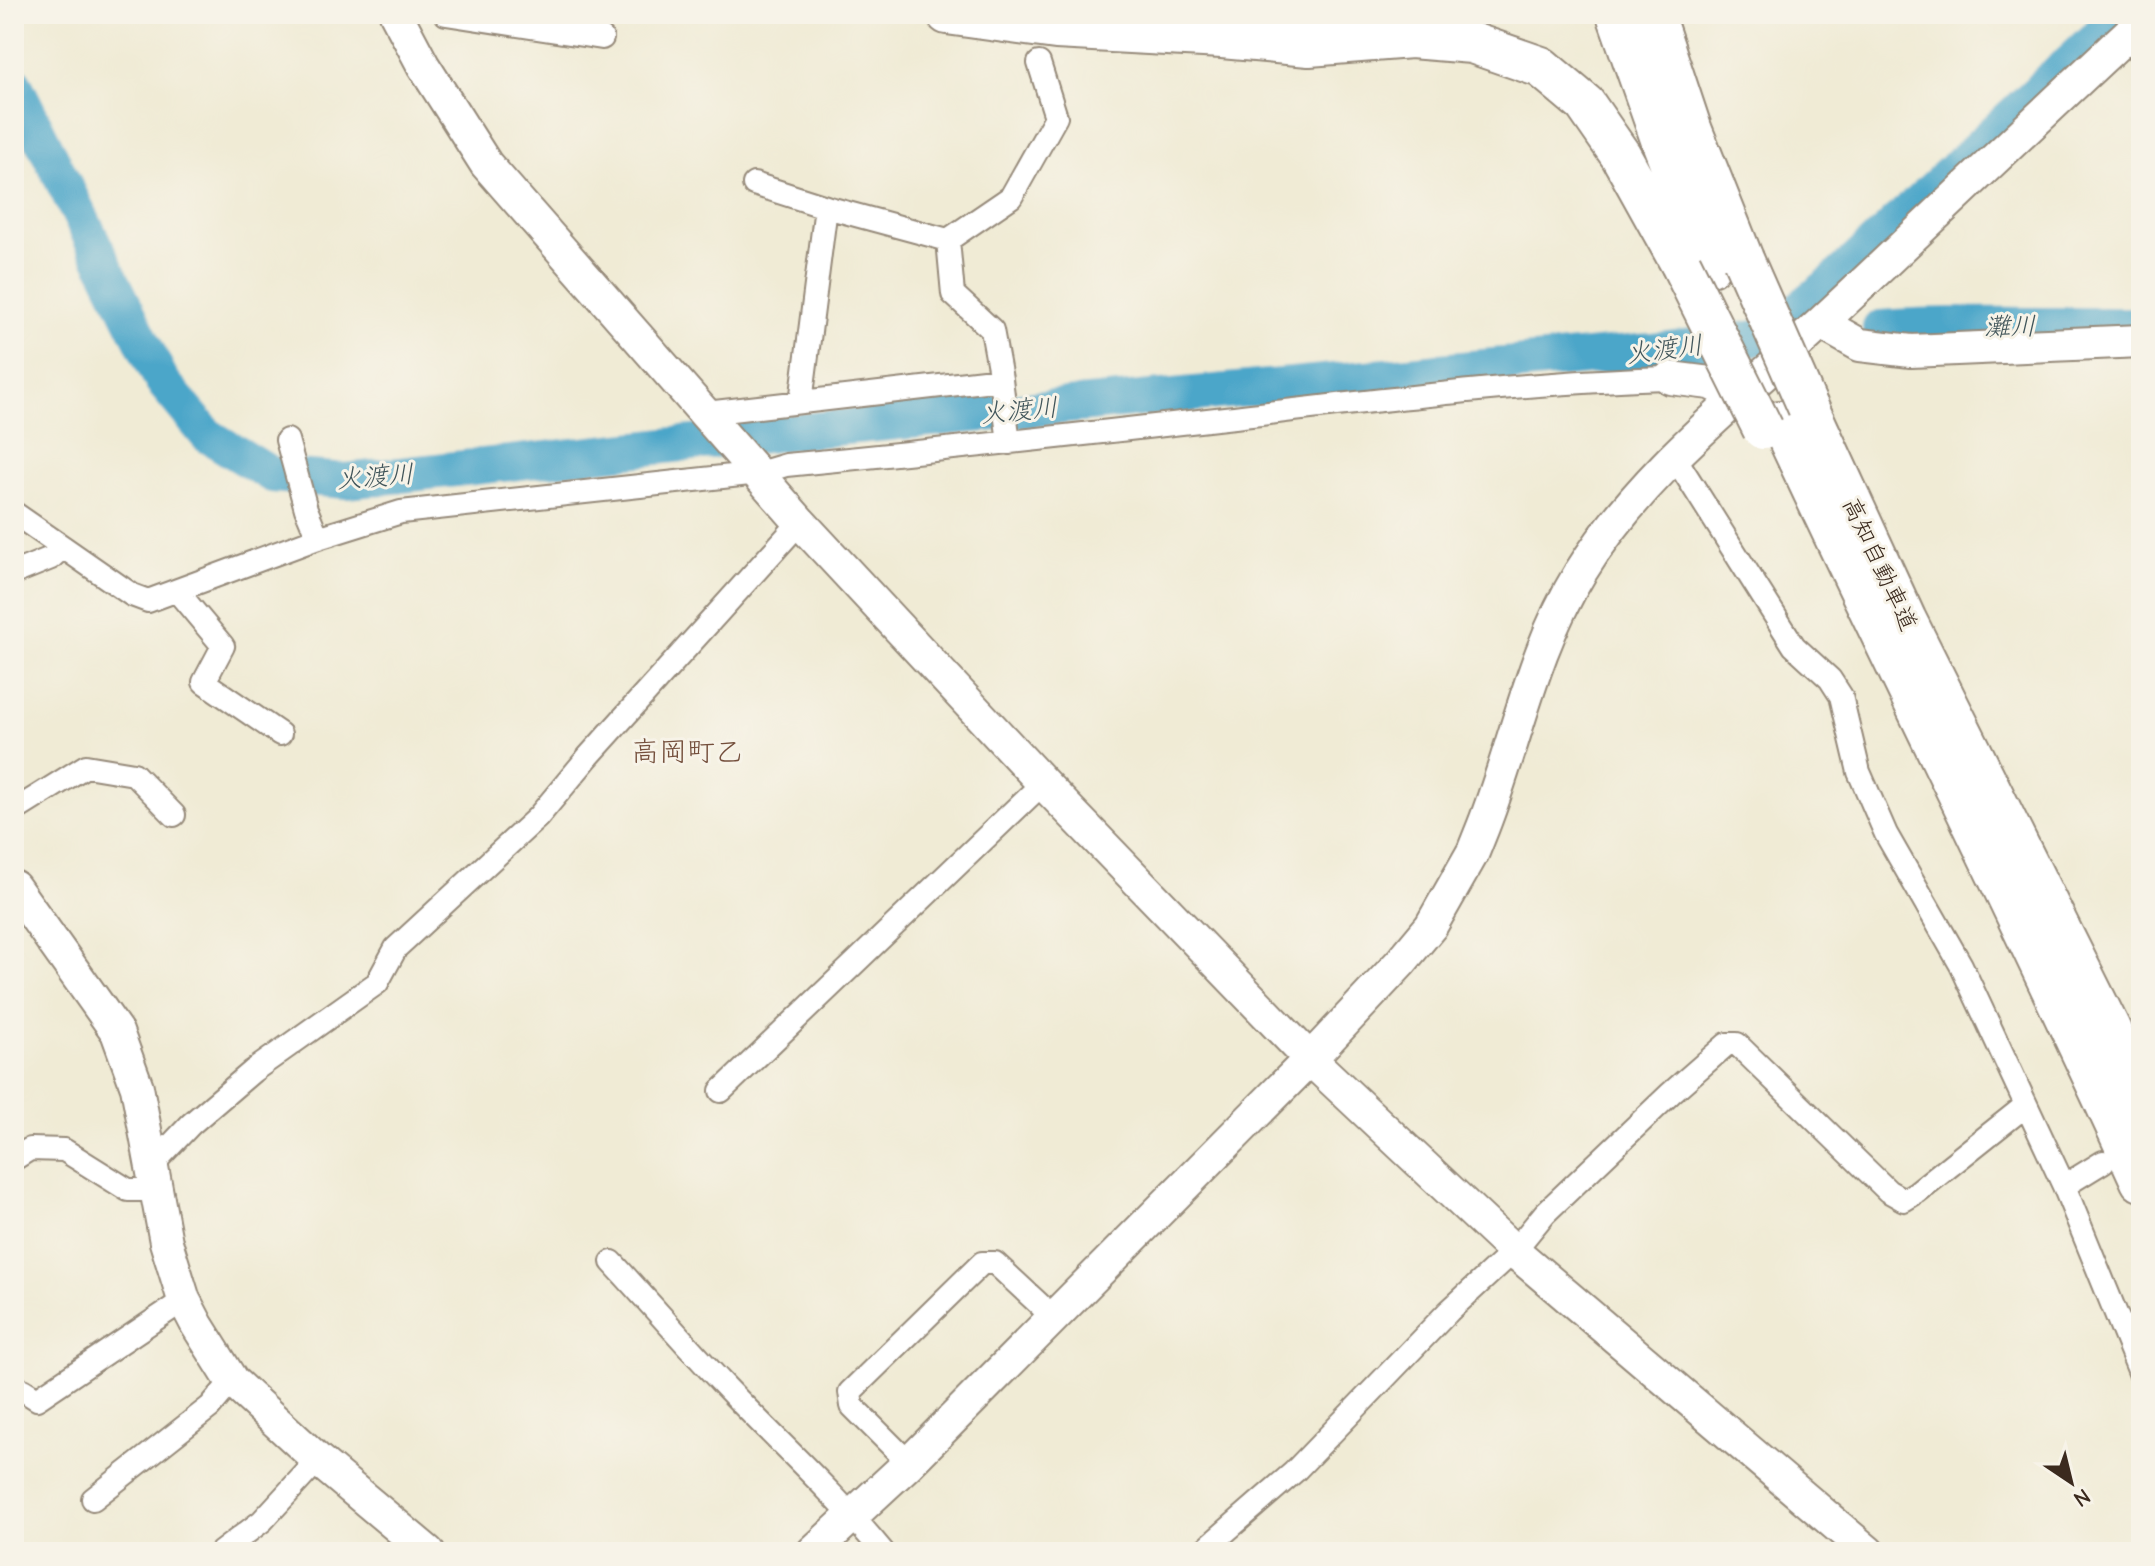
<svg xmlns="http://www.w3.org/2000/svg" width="2155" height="1566" font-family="'Comic Neue','Klee One',sans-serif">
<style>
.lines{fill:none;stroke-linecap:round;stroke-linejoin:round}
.river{stroke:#4ca6c9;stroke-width:36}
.street-casing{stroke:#968a7a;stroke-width:26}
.secondary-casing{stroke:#968a7a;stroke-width:36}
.highway-casing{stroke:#968a7a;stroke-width:44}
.street{stroke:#fff;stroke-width:22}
.secondary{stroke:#fff;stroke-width:32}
.highway{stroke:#fff;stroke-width:40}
.highway-bridge-casing{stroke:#968a7a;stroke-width:44;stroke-linecap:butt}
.highway-bridge{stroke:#fff;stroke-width:40}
.labels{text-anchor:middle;stroke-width:6;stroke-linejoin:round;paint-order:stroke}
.street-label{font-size:24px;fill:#3b2a1e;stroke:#f7f3e8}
.water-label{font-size:26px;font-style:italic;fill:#41555a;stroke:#f7f3e8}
.quarter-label{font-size:28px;fill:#744f3c;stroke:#f7f3e8}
</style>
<rect width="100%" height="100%" fill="#f7f3e8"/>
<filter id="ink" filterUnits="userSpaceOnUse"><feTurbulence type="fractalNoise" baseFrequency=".0125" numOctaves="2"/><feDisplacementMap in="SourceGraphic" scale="16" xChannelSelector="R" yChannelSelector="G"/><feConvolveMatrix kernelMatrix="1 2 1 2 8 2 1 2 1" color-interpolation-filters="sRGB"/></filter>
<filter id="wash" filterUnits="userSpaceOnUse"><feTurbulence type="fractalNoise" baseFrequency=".006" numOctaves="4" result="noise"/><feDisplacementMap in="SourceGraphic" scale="32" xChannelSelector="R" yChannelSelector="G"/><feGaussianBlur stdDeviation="1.8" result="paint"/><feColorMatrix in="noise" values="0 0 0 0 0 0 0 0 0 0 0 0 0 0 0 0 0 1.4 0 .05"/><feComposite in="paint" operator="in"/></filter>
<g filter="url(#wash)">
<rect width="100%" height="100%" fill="#f0ebd5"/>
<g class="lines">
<path class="river" d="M14,83L162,381L207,435L272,475L346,481L802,431L1651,351L1788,334
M1880,328C1967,322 2054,326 2141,325
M1766,335L1834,281L2121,14"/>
</g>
</g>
<g filter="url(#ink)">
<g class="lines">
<g class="street-casing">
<path id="street" d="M446,14L602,38
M754,184L826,207
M948,240L1011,197L1056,117L1039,63
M801,402L826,207L948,240L953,294L992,330L1001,379
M706,413L1001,379L1009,443
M287,440L306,509L318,538
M1674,456L1794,646L1830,679L1841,696L1859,772L1886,834L1961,965L2064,1186L2141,1375
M14,513L132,595L148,601L318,538L401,512L759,473L786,465C932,451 1078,435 1225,418C1373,401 1521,382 1670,378
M14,573L51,558L63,547
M177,591L223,646L204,682L280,734
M14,811L86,766L134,774L174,815
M721,1091L1043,783
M14,1159L30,1149L64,1150L128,1190H157
M152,1165L191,1124L253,1071L377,983L396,948L538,817L588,757L800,522
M2064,1186L2103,1162
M612,1262C649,1302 685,1344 723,1384C777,1441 832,1490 883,1552
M23,1390L37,1399L184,1300
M909,1463L852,1406L850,1392L982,1263H995L1053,1317
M93,1499L210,1407L232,1381
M221,1552L262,1521L318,1460
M1202,1552L1294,1472L1449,1311L1514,1251L1545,1213L1671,1093L1727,1044H1737L1888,1191L1904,1200L1917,1192L2025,1106"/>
</g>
<g class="secondary-casing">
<path id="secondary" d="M396,14L423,65L486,164L800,522L1043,783L1310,1059L1514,1251L1868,1552
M1821,323L1860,345L1911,351L2141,341
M1670,378L1710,383L1739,396
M14,887L117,1032L137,1087L166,1242L184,1300L197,1325L232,1381L318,1460L428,1552
M813,1552L909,1463L1310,1059L1401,962L1431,926L1473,852L1483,827C1516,743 1532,651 1580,573C1642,472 1737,401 1823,321C1929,222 2034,121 2141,22"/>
</g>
<g class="highway-casing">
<path id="highway" d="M947,14L1056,29L1222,38L1285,21L1347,14
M1617,14L1662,142L1710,266
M1653,14L1692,131L1743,259
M1222,38L1309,46L1411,38L1472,43L1541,67L1585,104L1621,156L1681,264
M1808,407L1906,620L2110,1029L2141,1099
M1780,421C1898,675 2025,925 2141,1181"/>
</g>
<use href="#street" class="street"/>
<use href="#secondary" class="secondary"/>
<use href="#highway" class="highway"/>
<g class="highway-bridge-casing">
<path id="highway-bridge" d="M1743,259L1808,407
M1681,264L1763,429"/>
</g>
<use href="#highway-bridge" class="highway-bridge"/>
</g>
</g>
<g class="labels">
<g class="street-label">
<text transform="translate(1880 564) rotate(65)" y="8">高知自動車道</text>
</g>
<g class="water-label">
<text transform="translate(2010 326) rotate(-1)" y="9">灘川</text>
<text transform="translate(1664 349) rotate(-7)" y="9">火渡川</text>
<text transform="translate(1019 410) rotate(-5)" y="9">火渡川</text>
<text transform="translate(375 476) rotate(-4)" y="9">火渡川</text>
</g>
<g class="quarter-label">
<text x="687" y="761">高岡町乙</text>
</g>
</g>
<rect width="2155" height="1566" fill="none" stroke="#f7f3e8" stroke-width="48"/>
<g transform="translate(2071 1482) rotate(145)" stroke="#f7f3e8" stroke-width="6" paint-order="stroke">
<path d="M0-6L14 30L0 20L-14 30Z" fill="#3b2a1e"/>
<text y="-12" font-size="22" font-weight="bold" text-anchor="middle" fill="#3b2a1e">N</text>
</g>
</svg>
